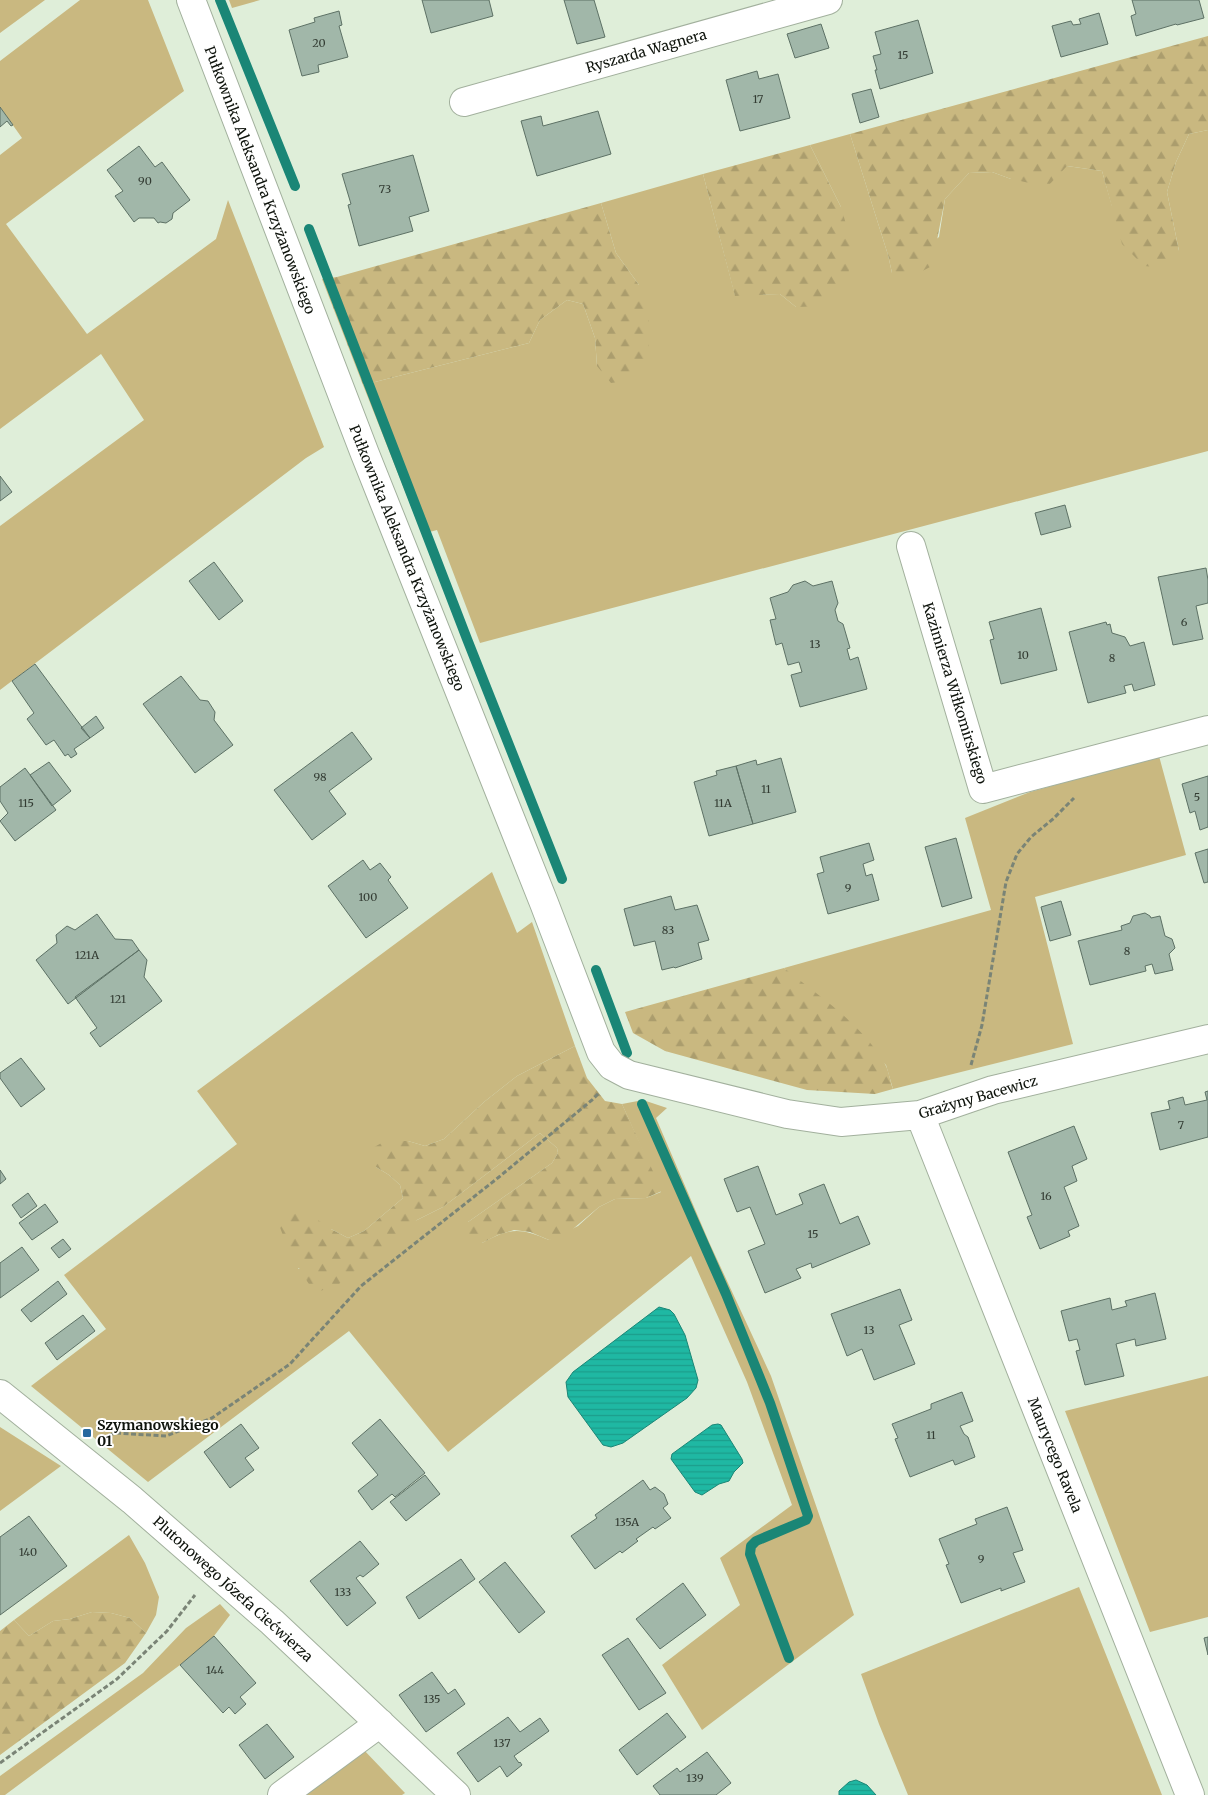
<svg xmlns="http://www.w3.org/2000/svg" width="1208" height="1795" font-family="Merriweather,serif">
<style>
.green{fill:#c9b880}
.forest{fill:url(#forest-firs)}
.water{fill:url(#water-rules);stroke:#1a8676}
.lines{fill:none;stroke-linecap:round;stroke-linejoin:round}
.stream{stroke:#1a8676;stroke-width:10}
.building{fill:#a1b7a9;stroke:#5d7165}
.minor-casing{stroke:#a2b09d;stroke-width:30}
.path{stroke:#7a8476;stroke-width:3;stroke-dasharray:5 2.5;stroke-linecap:butt}
.minor{stroke:#fff;stroke-width:28}
.poi-dot{fill:#26699e;stroke:#fff;stroke-width:2}
.labels{text-anchor:middle;stroke-width:4;stroke-linejoin:round;paint-order:stroke}
.number-label{font-size:11px;fill:#333c33}
.street-label{font-size:14px;fill:#0e130c;stroke:#fff}
.poi-label{font-size:14px;font-weight:bold;fill:#0e130c;stroke:#fff;text-anchor:start}
</style>
<defs>
<pattern id="forest-firs" width="22" height="20" patternUnits="userSpaceOnUse" patternTransform="scale(1.25)"><rect width="22" height="20" fill="#c9b880"/><path d="M5 1l3.5 6h-7zM16 11l3.5 6h-7z" fill="#ab9d6d"/></pattern>
<pattern id="water-rules" width="6" height="5" patternUnits="userSpaceOnUse" patternTransform="scale(1.25)"><rect width="6" height="5" fill="#1fb8a3"/><path d="M0 2.5h6" fill="none" stroke="#1b9d8b"/></pattern>
</defs>
<rect width="100%" height="100%" fill="#dfeed9"/>
<path class="green" d="M0,0H45L0,33Z
M80,0H148L184,91L6,224L87,334L216,239L228,200L324,447L306,458L0,690V526L144,420L101,354L0,429V155L22,138L0,107V61Z
M229,0H260L232,8Z
M1208,130V451L480,643L437,530L422,534L363,385L529,343L540,320L567,300L583,304L595,338L597,366L639,285L616,253L601,203L703,174L735,295L780,294L796,307L841,207L810,145L850,134L888,255L892,273L939,237L945,199L969,173L992,172L1011,179L1067,166L1102,171L1112,206L1179,251L1167,192L1176,162L1189,134Z
M1159,756L1186,855L1035,897L1073,1044L893,1089L886,1065L784,968L991,910L965,818L1030,792Z
M492,872L517,933L532,922L575,1046L517,1076L484,1102L444,1139L425,1146L408,1141L376,1167L389,1175L400,1185L403,1198L364,1231L348,1238L331,1229L298,1269L417,1220L443,1207L540,1133L557,1148L558,1153L552,1163L468,1222L482,1243C510,1228 519,1227 549,1240L578,1226L599,1207L615,1199L646,1198L661,1192L622,1104L643,1100L667,1108L656,1118L709,1242L771,1376L854,1615L702,1730L662,1665L740,1605L720,1558L792,1505L747,1382L691,1256L448,1452L349,1331L148,1482L31,1386L106,1329L64,1275L237,1144L197,1091Z
M1208,1376V1617L1150,1632L1065,1411Z
M0,1427L61,1466L0,1511Z
M129,1535L145,1563L159,1597L156,1615L146,1633L130,1618L111,1613L92,1612L70,1619L53,1621L29,1636L14,1620Z
M1079,1587L1162,1795H908L879,1724L861,1674Z
M220,1604L230,1615L214,1636L180,1665L5,1795H0V1776L143,1673L186,1628Z
M362,1748L405,1793L402,1795H298Z"/>
<path class="forest" d="M1208,36V130L1189,134L1176,162L1167,192L1179,251L1167,268L1144,266L1122,244L1102,171L1067,166L1047,187L1011,179L992,172L969,173L945,199L932,266L905,280L892,273L888,255L850,134Z
M810,145L841,207L853,248L847,282L826,306L796,307L780,294L735,296L703,174Z
M601,203L616,253L639,285L651,330L646,361L633,380L611,383L597,366L595,338L583,304L567,300L540,320L529,343L363,385L322,279L337,277Z
M784,968C819,996 862,1024 885,1064C889,1071 890,1081 893,1089L875,1094L807,1090L665,1051L633,1033L625,1012Z
M575,1046L587,1078L605,1101L622,1104L662,1191L646,1198L615,1199L599,1207L561,1239L549,1240L530,1232L514,1230L498,1235L482,1243L469,1242L467,1230L468,1222L552,1163L558,1153L557,1148L540,1133L443,1207L417,1220L339,1284L315,1293C299,1270 287,1248 278,1222L293,1208L299,1207L331,1229L348,1238L364,1231L403,1198L400,1185L389,1175L376,1167L369,1150L385,1141H408L425,1146L444,1139L484,1102L517,1076Z
M92,1612L111,1613L130,1618L146,1633L125,1663L0,1755V1631L14,1620L29,1636L53,1621L70,1619Z"/>
<path class="water" d="M659,1307L670,1310L674,1314L685,1335L698,1380L696,1388L687,1398L623,1443L611,1447L603,1445L568,1397L566,1382L573,1372Z
M718,1424L721,1425L742,1459L743,1463L734,1472L729,1481L719,1484L702,1495L695,1492L671,1459L672,1454L712,1425Z
M856,1780L867,1785L876,1795H839V1791L849,1782Z"/>
<g class="lines">
<path class="stream" d="M220,0L295,186
M309,229L467,639L562,879
M596,970L627,1053
M642,1104L726,1294L770,1403L808,1516L806,1520L756,1541L751,1546L750,1554L789,1658"/>
</g>
<path class="building" d="M422,0H489L493,16L431,33Z
M564,0H594L605,37L577,44Z
M1132,0H1199L1204,18L1177,25L1176,24L1136,36L1131,16L1136,14Z
M339,11L342,25L339,26L348,57L318,65L319,72L302,76L289,30L315,22L314,18Z
M1099,13L1108,44L1061,57L1052,26L1071,21L1073,25L1081,24L1079,19Z
M918,20L933,73L880,89L875,70H877L873,56L881,54L875,32Z
M821,24L829,48L795,58L787,34Z
M757,71L759,79L778,74L790,118L740,131L726,80Z
M871,89L879,117L860,123L852,94Z
M0,107L13,125L11,126L7,121L0,127Z
M598,111L611,154L537,176L521,121L541,116L543,126Z
M139,146L155,167L162,162L190,200L173,213L172,219L166,223L160,222L158,223L154,218H139L134,222L115,196L123,191L107,170Z
M413,155L429,211L409,217L413,231L359,246L348,205L351,204L342,174Z
M0,476L12,492L0,501Z
M1065,505L1071,527L1041,535L1035,513Z
M214,562L243,601L219,620L189,581Z
M1206,568L1208,580V603L1196,606L1203,639L1173,645L1158,577Z
M805,581L813,586L832,581L838,603L835,610L838,621L843,624L850,648L847,649L850,660L858,657L867,689L800,707L791,675L802,672L799,662L788,665L782,643L776,645L770,620L776,619L770,598L788,592L793,585Z
M1041,608L1057,670L1001,684L990,640L994,639L989,622Z
M1106,622L1107,625L1110,624L1112,633L1125,637L1130,646L1144,642L1155,685L1134,691L1132,684L1124,686L1126,693L1088,703L1069,632Z
M35,664L90,738L74,749L77,754L71,758L68,754L65,756L54,740L46,745L27,719L34,713L12,681Z
M181,676L200,700L208,701L215,712L214,720L233,745L195,773L143,704Z
M96,716L104,728L90,738L81,728Z
M352,732L372,759L329,791L346,814L312,840L274,790Z
M781,758L796,812L753,824L736,766L756,760L757,765Z
M49,762L71,791L52,806L30,775Z
M736,766L753,824L709,836L694,782L717,775L716,771Z
M25,768L56,810L15,841L0,821L8,813L0,801V787Z
M1208,776V827L1200,830L1195,811L1190,813L1182,784Z
M956,838L972,898L942,907L925,847Z
M869,843L874,860L863,864L866,876L872,874L879,900L828,914L817,874L824,872L820,857Z
M1208,849V882L1204,883L1195,853Z
M363,860L370,870L380,863L391,877L388,880L408,908L366,938L328,886Z
M671,896L675,910L697,905L709,940L698,943L702,959L675,968L674,967L662,970L655,941L634,946L624,909Z
M1061,901L1071,935L1050,941L1041,907Z
M1145,913L1150,916L1151,918L1160,916L1165,936L1172,939L1175,948L1169,954L1173,970L1155,974L1152,964L1145,966L1146,971L1090,985L1078,941L1122,930L1121,926L1130,923L1133,916Z
M97,914L115,939L132,940L139,950L68,1004L36,960L57,943L56,935L67,926L75,930Z
M139,950L147,960L144,977L162,1001L100,1047L90,1033L97,1028L75,997Z
M21,1058L45,1089L21,1107L0,1078V1073Z
M1208,1091V1137L1160,1150L1151,1113L1170,1109L1168,1101L1183,1097L1185,1105L1207,1100L1205,1092Z
M1074,1126L1087,1159L1072,1166L1077,1181L1064,1187L1079,1226L1068,1231L1070,1236L1040,1249L1027,1217L1032,1215L1008,1152Z
M758,1166L776,1215L803,1204L799,1194L824,1184L840,1224L858,1216L870,1244L812,1268L811,1263L796,1269L801,1278L765,1293L748,1251L765,1244L750,1207L737,1212L724,1179Z
M0,1170L6,1179L0,1184Z
M28,1193L37,1206L21,1218L12,1205Z
M45,1204L58,1222L32,1240L19,1223Z
M63,1239L71,1249L59,1258L51,1248Z
M22,1247L39,1270L0,1298V1263Z
M58,1281L67,1294L31,1322L21,1310Z
M900,1289L912,1320L899,1325L915,1364L874,1380L862,1349L847,1356L831,1314Z
M1155,1293L1166,1339L1136,1346L1135,1339L1116,1344L1124,1376L1085,1385L1076,1351L1080,1350L1077,1339L1069,1341L1061,1311L1110,1298L1112,1310L1127,1306L1125,1301Z
M83,1315L95,1331L57,1360L45,1343Z
M962,1392L973,1421L960,1426L964,1434L968,1437L975,1457L955,1465L953,1460L910,1477L895,1439L898,1438L892,1424L931,1409V1404Z
M380,1419L425,1473L395,1497L392,1494L372,1510L358,1491L378,1475L352,1443Z
M241,1424L259,1448L245,1458L254,1470L230,1488L204,1452Z
M425,1475L440,1494L406,1521L390,1502Z
M643,1480L650,1490L655,1487L664,1494L668,1504L663,1508L671,1518L655,1529L653,1527L636,1539L638,1541L622,1553L620,1551L595,1569L571,1536L597,1518L595,1515Z
M1007,1507L1023,1550L1013,1553L1025,1582L1001,1591V1588L961,1603L946,1565L949,1564L939,1539L977,1524L975,1519Z
M29,1516L67,1566L0,1615V1537Z
M360,1541L379,1564L363,1577L360,1575L356,1578L376,1603L347,1626L310,1581Z
M461,1559L475,1579L419,1619L406,1597Z
M505,1562L545,1612L519,1633L479,1582Z
M683,1583L706,1615L660,1649L636,1619Z
M214,1636L256,1683L240,1697L246,1704L235,1714L229,1707L223,1713L180,1665Z
M1208,1637V1655L1204,1638Z
M628,1638L666,1693L639,1710L602,1655Z
M432,1672L448,1694L455,1689L465,1704L426,1732L399,1695Z
M667,1713L686,1737L637,1775L619,1750Z
M508,1717L520,1732L540,1718L549,1731L514,1756L519,1763L520,1762L522,1765L507,1777L500,1766L478,1782L457,1753Z
M267,1724L294,1757L265,1779L239,1745Z
M707,1752L731,1783L716,1795H660L653,1786L677,1768L680,1772Z"/>
<g class="lines">
<g class="minor-casing">
<path id="minor" d="M191,0L365,454L544,903L601,1052L612,1066L629,1075L787,1114L841,1122L920,1115L993,1090L1208,1039
M464,102L828,0
M911,546L983,789L1208,730
M920,1115L1190,1795
M0,1394L132,1500L272,1622L456,1795
M282,1795L380,1723"/>
</g>
<path class="path" d="M971,1065L982,1025L1006,882L1017,854L1031,837L1053,819L1074,798
M102,1438L115,1433L166,1436L212,1418L290,1364L361,1286L499,1177L592,1100L599,1093
M0,1763L117,1679L167,1631L195,1595"/>
<use href="#minor" class="minor"/>
</g>
<rect class="poi-dot" x="82" y="1428" width="10" height="10" rx="2.5"/>
<g class="labels">
<g class="number-label">
<text x="319" y="47">20</text>
<text x="903" y="59">15</text>
<text x="758" y="103">17</text>
<text x="145" y="185">90</text>
<text x="385" y="193">73</text>
<text x="1184" y="626">6</text>
<text x="815" y="648">13</text>
<text x="1023" y="659">10</text>
<text x="1112" y="662">8</text>
<text x="320" y="781">98</text>
<text x="766" y="793">11</text>
<text x="1197" y="801">5</text>
<text x="26" y="807">115</text>
<text x="723" y="807">11A</text>
<text x="848" y="892">9</text>
<text x="368" y="901">100</text>
<text x="668" y="934">83</text>
<text x="1127" y="955">8</text>
<text x="87" y="959">121A</text>
<text x="118" y="1003">121</text>
<text x="1181" y="1129">7</text>
<text x="1046" y="1200">16</text>
<text x="813" y="1238">15</text>
<text x="869" y="1334">13</text>
<text x="931" y="1439">11</text>
<text x="627" y="1526">135A</text>
<text x="28" y="1556">140</text>
<text x="981" y="1563">9</text>
<text x="343" y="1596">133</text>
<text x="215" y="1674">144</text>
<text x="432" y="1703">135</text>
<text x="502" y="1747">137</text>
<text x="695" y="1782">139</text>
</g>
<g class="street-label">
<text transform="translate(646 51) rotate(-16)" y="5">Ryszarda Wagnera</text>
<text transform="translate(260 180) rotate(69)" y="5">Pułkownika Aleksandra Krzyżanowskiego</text>
<text transform="translate(407 558) rotate(68)" y="5">Pułkownika Aleksandra Krzyżanowskiego</text>
<text transform="translate(955 693) rotate(73)" y="5">Kazimierza Wiłkomirskiego</text>
<text transform="translate(978 1097) rotate(-16)" y="5">Grażyny Bacewicz</text>
<text transform="translate(1055 1455) rotate(68)" y="5">Maurycego Ravela</text>
<text transform="translate(233 1589) rotate(42)" y="5">Plutonowego Józefa Ciećwierza</text>
</g>
<g class="poi-label">
<text x="97" y="1430">Szymanowskiego<tspan x="97" dy="16">01</tspan></text>
</g>
</g>
</svg>
